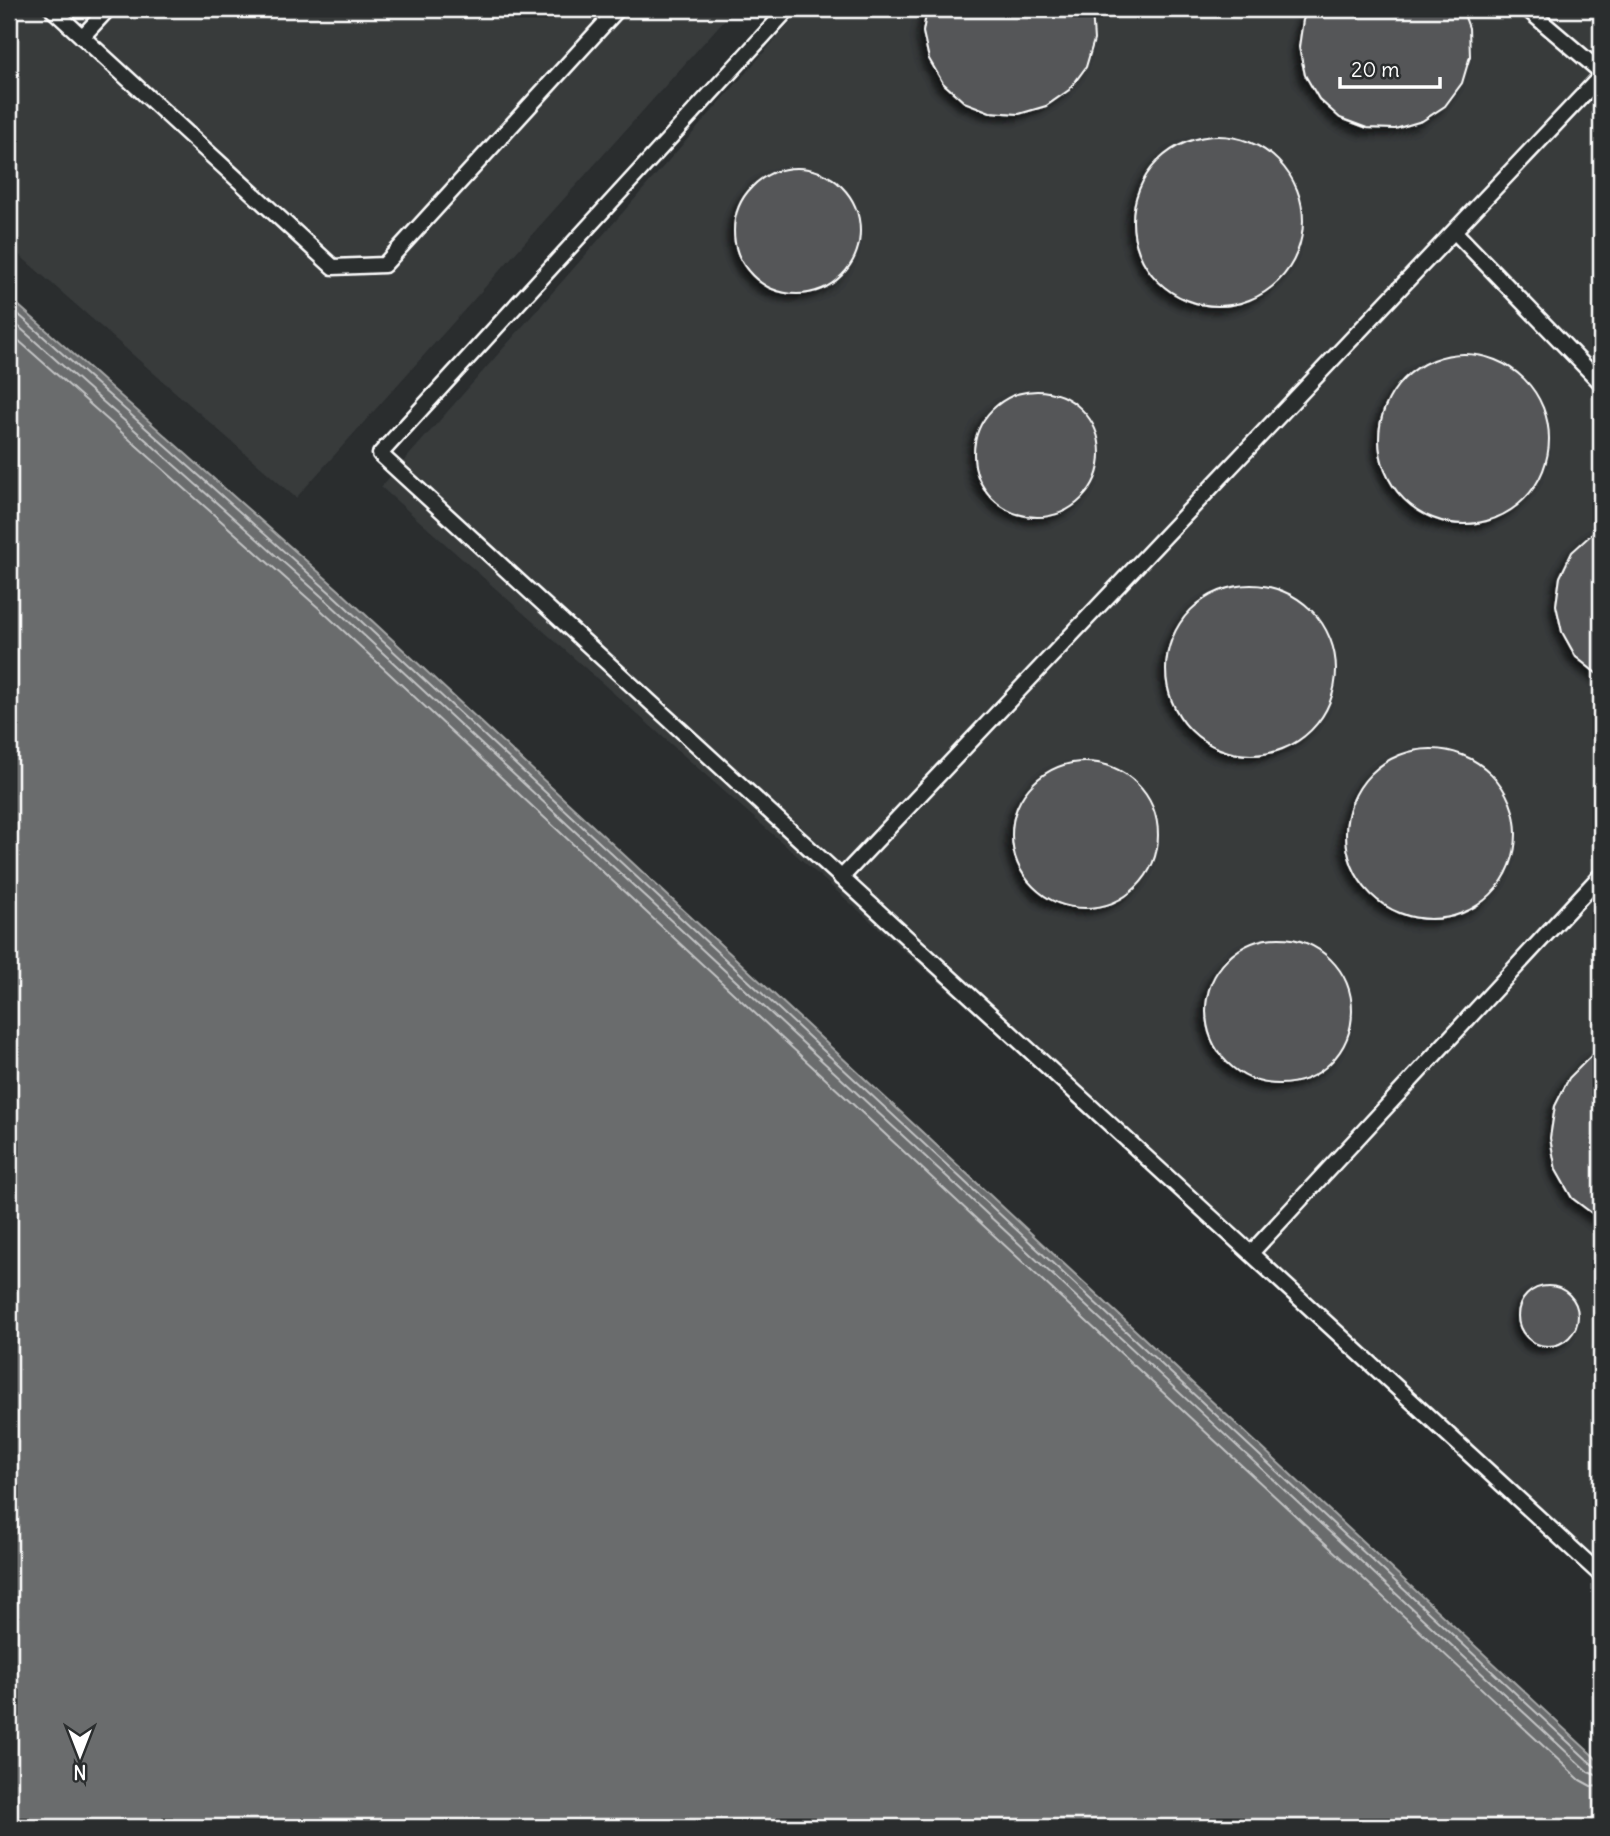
<svg xmlns="http://www.w3.org/2000/svg" width="1610" height="1836" font-family="Delius,sans-serif">
<style>
.built{fill:#373a3b}
.water{fill:#6a6c6d;stroke:#a6a7a7;stroke-width:2}
.lines{fill:none;stroke-linecap:round;stroke-linejoin:round}
.shore{stroke:#c3c4c5;stroke-width:2}
.building{fill:#555758;stroke:#fff;stroke-width:2;filter:url(#shadow)}
.service-casing{stroke:#fff;stroke-width:19}
.service{stroke:#2a2d2e;stroke-width:14}
</style>
<defs>
<filter id="shadow"><feDropShadow dx="-6" dy="6" stdDeviation="3.5" flood-color="#0009"/></filter>
</defs>
<rect width="100%" height="100%" fill="#2a2d2e"/>
<filter id="ink" filterUnits="userSpaceOnUse"><feTurbulence type="fractalNoise" baseFrequency=".0143" numOctaves="2"/><feDisplacementMap in="SourceGraphic" scale="14" xChannelSelector="R" yChannelSelector="G"/><feConvolveMatrix kernelMatrix="1 2 1 2 8 2 1 2 1" color-interpolation-filters="sRGB"/></filter>
<g filter="url(#ink)">
<path class="built" d="M9,9H734L296,498L9,246Z
M802,9H1601V1569L381,487Z"/>
<path class="water" d="M9,297L339,590L1601,1763V1827H9Z"/>
<g class="lines">
<path class="shore" d="M9,306L334,596L1594,1766L1601,1768
M9,318L328,602L1588,1772L1601,1777
M9,332L321,610L1580,1780L1591,1786L1601,1787"/>
</g>
<path class="building" d="M927,9H1092L1094,40L1086,67L1069,90L1046,106L1019,114L990,112L964,102L943,83L929,59L923,32Z
M1309,9H1462L1469,28L1470,56L1462,83L1445,106L1422,121L1395,129L1367,128L1340,118L1319,99L1305,75L1299,47L1303,20Z
M1133 221a85 85 0 1 1 170 0a85 85 0 1 1-170 0Z
M734 231a63 63 0 1 1 126 0a63 63 0 1 1-126 0Z
M1379 439a85 85 0 1 1 170 0a85 85 0 1 1-170 0Z
M974 454a63 63 0 1 1 126 0a63 63 0 1 1-126 0Z
M1601,529V677L1576,657L1562,632L1556,605L1560,577L1572,552L1593,533Z
M1166 670a85 85 0 1 1 170 0a85 85 0 1 1-170 0Z
M1346 834a85 85 0 1 1 170 0a85 85 0 1 1-170 0Z
M1012 835a73 73 0 1 1 146 0a73 73 0 1 1-146 0Z
M1206 1011a73 73 0 1 1 146 0a73 73 0 1 1-146 0Z
M1601,1051V1220L1572,1198L1556,1170L1550,1138L1555,1106L1569,1078L1592,1055Z
M1518 1316a30 30 0 1 1 60 0a30 30 0 1 1-60 0Z"/>
<g class="lines">
<g class="service-casing">
<path id="service" d="M52,9L333,267L384,265L618,9
M788,9L380,454L1601,1575
M1527,9L1601,72
M82,37L108,9
M1454,231L1601,383
M841,878L1601,76
M1251,1253L1601,875"/>
</g>
<use href="#service" class="service"/>
</g>
</g>
<rect width="1610" height="1836" fill="none" stroke="#2a2d2e" stroke-width="35"/>
<rect x="18" y="18" width="1575" height="1801" fill="none" stroke="#fff" stroke-width="2.5" filter="url(#ink)"/>
<g transform="translate(80 1755) rotate(180)" stroke="#2a2d2e" stroke-width="5" paint-order="stroke">
<path d="M0-5L12 26L0 18L-12 26Z" fill="#ffffff"/>
<text y="-10" font-size="19" font-weight="bold" text-anchor="middle" fill="#ffffff">N</text>
</g>
<path d="M1340 77v10h100v-10" fill="none" stroke="#ffffff" stroke-width="3.5"/>
<text x="1351" y="77" font-size="21" fill="#ffffff" stroke="#2a2d2e" stroke-width="5" paint-order="stroke">20 m</text>
</svg>
